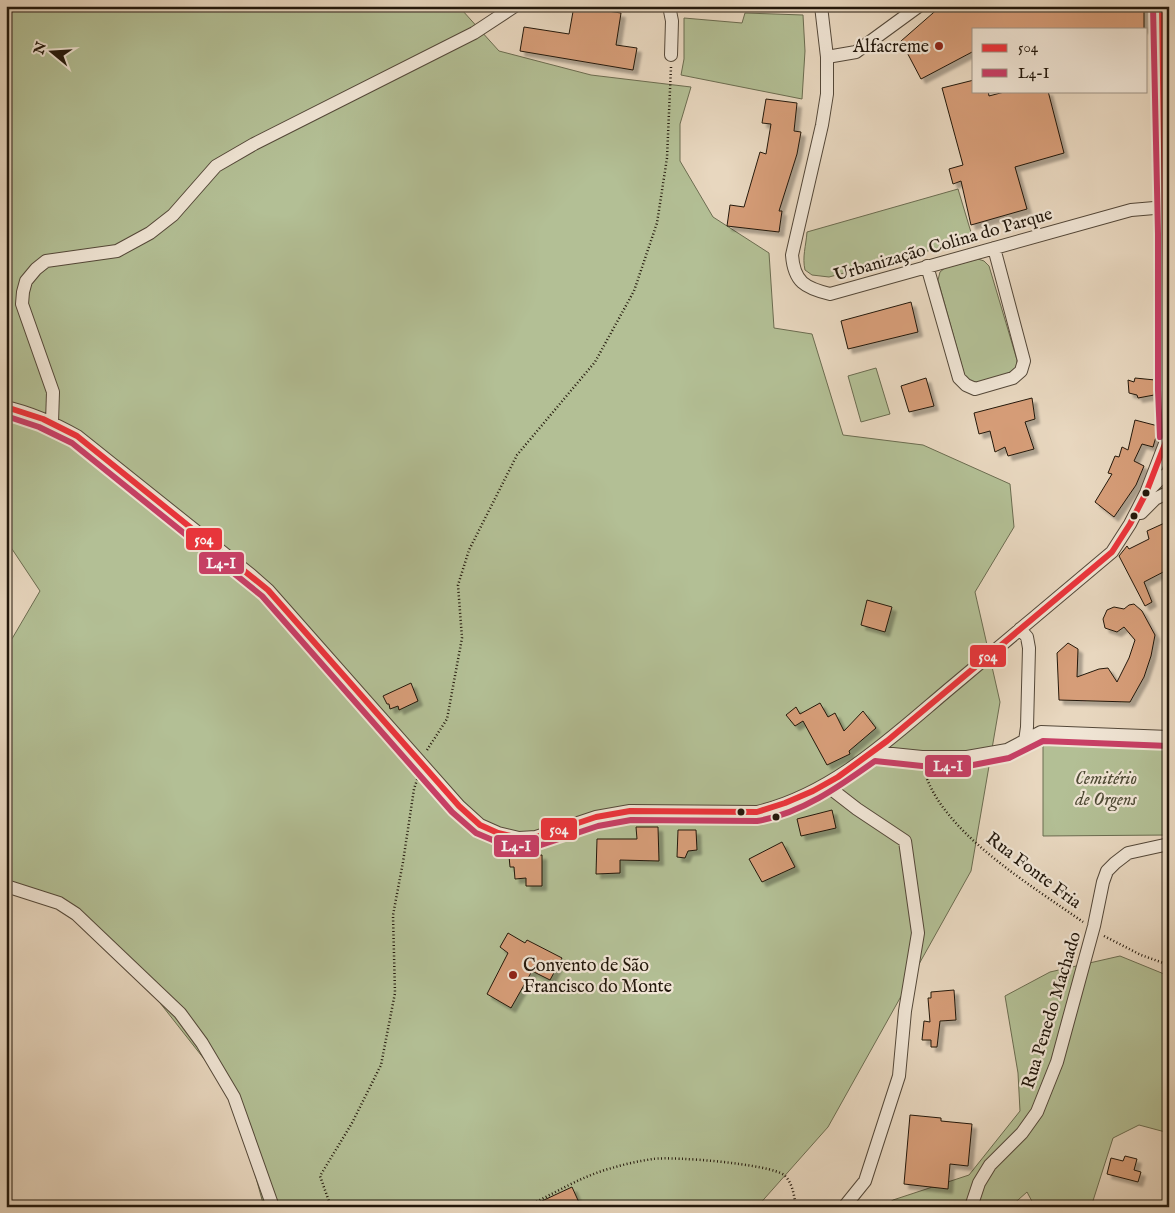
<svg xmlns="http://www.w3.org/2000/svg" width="1175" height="1213" font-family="'IM FELL English',serif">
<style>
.green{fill:#b3bf95;stroke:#6b6c50}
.building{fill:#d69d78;stroke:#23180c;filter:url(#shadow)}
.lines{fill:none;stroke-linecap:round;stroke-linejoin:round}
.street-casing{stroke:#544839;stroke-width:14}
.secondary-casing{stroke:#23180c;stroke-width:19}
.path{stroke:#23180c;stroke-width:2.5;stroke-dasharray:1 2.5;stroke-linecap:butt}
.street{stroke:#f0e5d5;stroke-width:12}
.secondary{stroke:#f0e5d5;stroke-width:18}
.bus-1-casing{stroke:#f0e5d5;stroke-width:10}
.bus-2-casing{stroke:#f0e5d5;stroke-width:10}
.bus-1{stroke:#ec343c;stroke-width:6}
.bus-2{stroke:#c83f66;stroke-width:6}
.poi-dot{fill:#8f2418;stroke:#f0e5d5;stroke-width:2}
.bus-dot{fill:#23180c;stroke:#f0e5d5;stroke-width:2}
.labels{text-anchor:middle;stroke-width:4.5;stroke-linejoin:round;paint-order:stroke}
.poi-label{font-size:18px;fill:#23180c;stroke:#f0e5d5;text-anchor:end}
.street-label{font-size:18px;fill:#23180c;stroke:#f0e5d5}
.park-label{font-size:18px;font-style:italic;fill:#4e4a35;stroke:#f0e5d5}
.line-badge{stroke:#f0e5d5;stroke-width:2}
.badge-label{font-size:14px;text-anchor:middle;font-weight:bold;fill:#fff}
</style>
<defs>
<filter id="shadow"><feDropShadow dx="4.5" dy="4.5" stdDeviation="1" flood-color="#0004"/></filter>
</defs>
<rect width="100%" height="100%" fill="#e8d7bf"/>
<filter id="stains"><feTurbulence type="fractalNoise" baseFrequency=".004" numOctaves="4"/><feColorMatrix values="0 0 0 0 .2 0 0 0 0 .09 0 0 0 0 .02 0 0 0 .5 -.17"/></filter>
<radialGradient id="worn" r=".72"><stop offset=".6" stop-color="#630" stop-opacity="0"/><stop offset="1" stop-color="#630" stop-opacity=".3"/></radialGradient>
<path class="green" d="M6,6H468L462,10L499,51L591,75L691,87L680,124V161L713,217L769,253L774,328L812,334L843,435L923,445L1010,484L1014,527L975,592L1000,702L971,871L828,1127L757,1207H264L234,1097L131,966L59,903L6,881V649L40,591L6,540Z
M745,13L803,15L805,51L802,99L681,75L684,59V18L742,23Z
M958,189L973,239L829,277L812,275L805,270C802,257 806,246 807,232Z
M978,259L984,261L989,266L1017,360L1016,368C1008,375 986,382 976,382C971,382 968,379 965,377L938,280L940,272L945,268Z
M876,368L890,414L861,422L848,376Z
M1169,740V835L1043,836V741Z
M1120,956L1169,976V1133L1139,1125L1113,1138L1091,1207H1035L1027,1192L1010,1207H884L893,1200L969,1175L1020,1111L1018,1073L1005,996L1050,972Z"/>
<path class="building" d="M574,6L621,13L616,45L637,48L633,70L520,51L524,27L569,34Z
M941,6H1144V29H974V51L921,79L901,41Z
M974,80V91H988L989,96L1008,91H1048L1064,153L1015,167L1027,209L971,225L961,181L953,184L949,169L963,165L942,88Z
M766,99L797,103L794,131L801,132L797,154L779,211H782L779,232L727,226L730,205L744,207L760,152L766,154L771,124L762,123Z
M911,302L918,332L848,349L841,321Z
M926,378L934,406L909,412L901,386Z
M1135,378L1155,380L1154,395L1138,398L1137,395L1129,393L1128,380L1134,382Z
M1032,398L1035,419L1025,422L1034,449L1008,456L1005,447L995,452L990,431L979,434L974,413Z
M1135,420L1158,426V430L1153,447L1142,444L1134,461L1144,466L1136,485L1114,517L1095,502L1112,474L1108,473L1115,456L1119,457L1122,447L1128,450Z
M1169,521V569L1144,582L1152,602L1145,606L1119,556L1127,546L1129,549L1149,539L1147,531Z
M867,600L892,607L885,632L861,625Z
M1134,604L1142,611L1155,635L1151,656L1144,677L1130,702L1059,700L1057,653L1068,643L1078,649L1077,677L1099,669L1108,668L1117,682L1129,658L1135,640L1124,627L1117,632L1105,628L1103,619L1107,610L1114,607L1124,609L1129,605Z
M411,683L418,701L399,710L398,706L390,709L389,704H387L383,696Z
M820,703L828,717L835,713L844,731L863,711L876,728L849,751L850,754L827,765L803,721L795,726L786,715L796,707L800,714Z
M832,810L836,828L801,836L797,819Z
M636,827H658L659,861L620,860V873L596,874L597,839H637Z
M678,830H696L697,850L688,851L685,858L677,857Z
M782,842L795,867L762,882L749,859Z
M542,855V886H526V878L515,879L514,867H510L509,856Z
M508,933L525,943L527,940L562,958L550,980L532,971L511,1008L487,994L508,953L500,947Z
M954,990L956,1020L940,1021L937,1047H931V1040H922L924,1021L930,1022L928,998H931V992Z
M910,1115L941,1118V1121L972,1124L968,1166L950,1164L948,1189L904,1184Z
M1125,1156L1137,1159L1134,1170L1141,1172L1138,1182L1107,1174L1111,1158L1123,1161Z
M572,1187L581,1207H529Z"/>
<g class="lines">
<g class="street-casing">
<path id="street" d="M669,6L672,21L671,55
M821,6L827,57V94L822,125L792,255C794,282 805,288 830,294L1131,210L1166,207
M827,57L856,52L919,6
M927,266L959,378L966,385L975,389L1013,378L1021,371L1024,361L994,248
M6,407C32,413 54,423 77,436L251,575L268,590L459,806L480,825L498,833L519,838L536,837L596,817L630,811L757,812C835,794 896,733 955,684C1007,640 1060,596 1112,552L1130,524L1146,493L1168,436
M52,422L53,392L22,304L23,292L26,281L36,269L46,261L117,251L150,233L173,215L216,166L254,144L474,33L515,6
M1150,489L1162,477L1169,473
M1141,513L1155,499L1169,492
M1020,629L1027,637L1029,648L1027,727L1025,741
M873,752L922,757H967L1007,750L1041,732L1169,737
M826,785L857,809L905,841L918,933L905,1011L899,1076L865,1181L844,1207
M6,886L59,903L76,914L180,1013L202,1043L234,1097L273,1207
M971,1207L979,1183L990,1165L1022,1133L1037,1112L1057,1062L1094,926L1103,882L1107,871L1115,863L1128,853L1169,844"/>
</g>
<g class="secondary-casing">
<path id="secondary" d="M1162,6L1167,234V390L1169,437"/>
</g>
<path class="path" d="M427,750L447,719L462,638L458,585L469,550L517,455L595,362L634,291L657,223L667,158L671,67
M924,769C939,831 1034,887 1083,922
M1104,936L1141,955L1169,965
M331,1207L320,1176L352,1123L381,1065L395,993L393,915L403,862L414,789L418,777
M532,1207L536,1202C560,1190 585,1175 612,1168C625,1164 639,1161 653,1159C673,1156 770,1164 784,1175C793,1183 794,1196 796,1207"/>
<use href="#street" class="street"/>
<use href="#secondary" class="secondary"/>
<g class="bus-1-casing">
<path id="bus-1" d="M6,407L43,419L77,436L268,590L459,806L480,825L498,833L519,838L536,837L596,817L630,811L757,812L785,803L813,791L838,777L887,741L1112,552L1130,524L1146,493L1168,436L1162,6"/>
</g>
<g class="bus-2-casing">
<path id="bus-2" d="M1153,6L1158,234V390L1160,437
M6,416L39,427L72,443L262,596L452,812L476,833L495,841L519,847L538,846L598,826L631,820L757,821C801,814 840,786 875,761L922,766H968L1009,758L1043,741L1169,746"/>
</g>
<use href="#bus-1" class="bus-1"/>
<use href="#bus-2" class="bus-2"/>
</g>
<g class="poi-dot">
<circle cx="939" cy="46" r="5"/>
<circle cx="513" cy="975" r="5"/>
</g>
<g class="bus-dot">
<circle cx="1146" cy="493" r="4.5"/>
<circle cx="1134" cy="516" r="4.5"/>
<circle cx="741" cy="812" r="4.5"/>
<circle cx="776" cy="817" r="4.5"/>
</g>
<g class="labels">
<g class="poi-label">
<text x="929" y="52">Alfacreme</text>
<text x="523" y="971" text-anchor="start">Convento de São<tspan x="523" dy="21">Francisco do Monte</tspan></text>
</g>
<g class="street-label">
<text transform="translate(943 244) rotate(-16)" y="6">Urbanização Colina do Parque</text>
<text transform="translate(1034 870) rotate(37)" y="6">Rua Fonte Fria</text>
<text transform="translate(1051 1010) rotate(-73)" y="6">Rua Penedo Machado</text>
</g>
<g class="park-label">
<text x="1106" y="784">Cemitério<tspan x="1106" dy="21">de Orgens</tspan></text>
</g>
</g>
<g class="line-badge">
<rect x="185" y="527" width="38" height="24" rx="5" fill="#ec343c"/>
<rect x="198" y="551" width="47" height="24" rx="5" fill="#c83f66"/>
<rect x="969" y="644" width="38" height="24" rx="5" fill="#ec343c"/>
<rect x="924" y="754" width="48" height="24" rx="5" fill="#c83f66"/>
<rect x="540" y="817" width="38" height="24" rx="5" fill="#ec343c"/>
<rect x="493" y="834" width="47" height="24" rx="5" fill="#c83f66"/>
</g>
<g class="badge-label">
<text x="204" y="544">504</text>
<text x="221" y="568">L4-I</text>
<text x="988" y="661">504</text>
<text x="948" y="771">L4-I</text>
<text x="559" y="834">504</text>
<text x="516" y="851">L4-I</text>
</g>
<rect width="1175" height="1213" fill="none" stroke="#e8d7bf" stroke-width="25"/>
<rect x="8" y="8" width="1160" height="1198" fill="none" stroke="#23180c" stroke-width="2.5"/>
<rect x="12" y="12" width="1150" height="1188" fill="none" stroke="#23180c"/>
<rect x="972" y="28" width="175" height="65" fill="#f0e5d5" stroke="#9e9385"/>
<rect x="982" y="44" width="25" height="8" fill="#ec343c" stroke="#9e9385"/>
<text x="1018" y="52" font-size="15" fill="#23180c">504</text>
<rect x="982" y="69" width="25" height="8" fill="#c83f66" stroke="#9e9385"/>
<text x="1018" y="78" font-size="15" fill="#23180c">L4-I</text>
<g transform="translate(52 52) rotate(288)" stroke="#f0e5d5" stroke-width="4" paint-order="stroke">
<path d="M0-4L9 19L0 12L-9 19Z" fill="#23180c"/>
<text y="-8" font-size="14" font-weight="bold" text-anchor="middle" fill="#23180c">N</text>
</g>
<rect width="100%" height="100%" filter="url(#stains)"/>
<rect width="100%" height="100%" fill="url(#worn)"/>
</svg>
